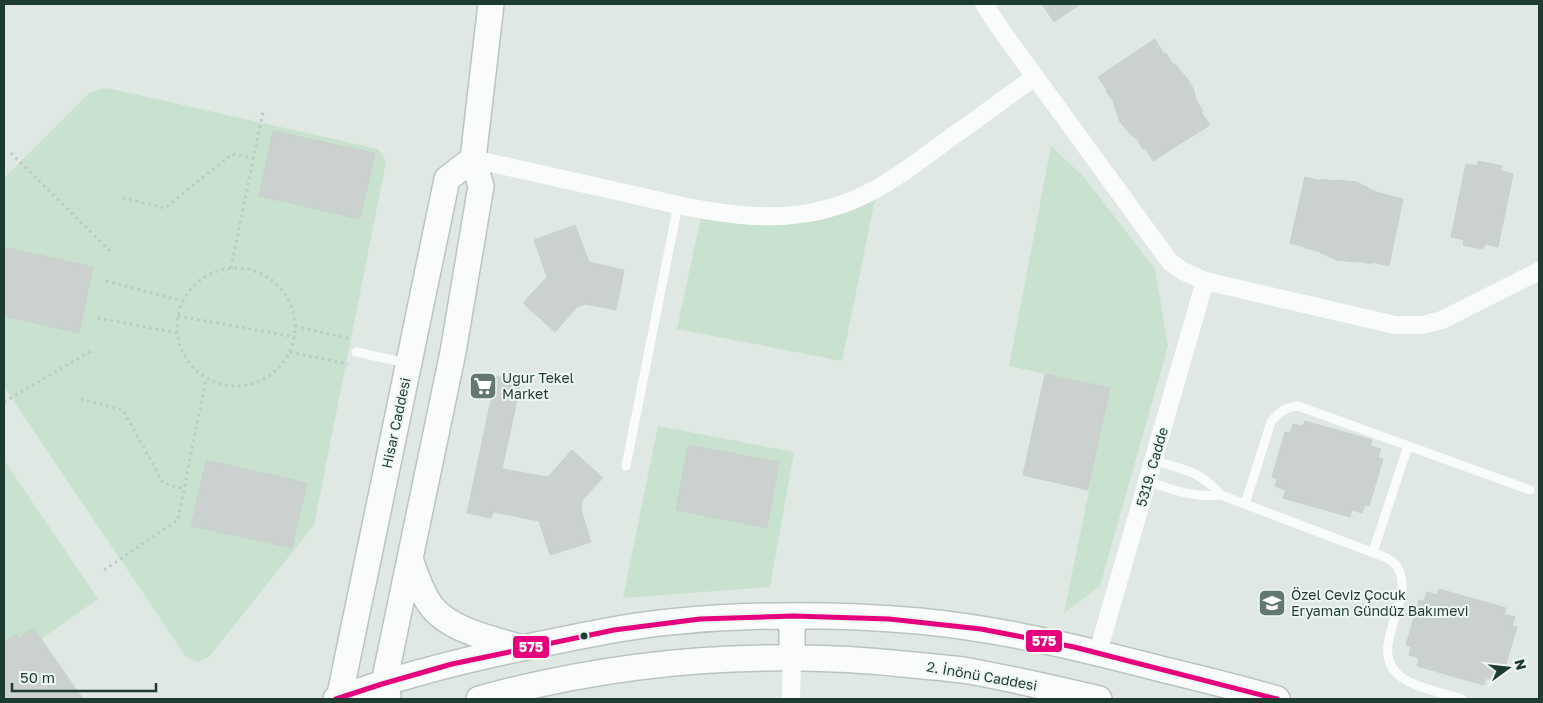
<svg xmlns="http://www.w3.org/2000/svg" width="1543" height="703" font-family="'Golos Text',sans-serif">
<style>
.green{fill:#c8e2cf}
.building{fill:#cbd1ce;stroke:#c9d1cd}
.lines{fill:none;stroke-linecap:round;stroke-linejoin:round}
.secondary-casing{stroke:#bac4bf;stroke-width:28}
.path{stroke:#bec8c5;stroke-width:3;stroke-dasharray:2.5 4;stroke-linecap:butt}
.lane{stroke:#fafcfb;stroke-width:9}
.street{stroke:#fafcfb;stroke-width:18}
.secondary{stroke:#fafcfb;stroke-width:25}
.bus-1-casing{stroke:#eef7f2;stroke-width:9}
.bus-1{stroke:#e5007d;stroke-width:5}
.bus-dot{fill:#1e3b32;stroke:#eef7f2;stroke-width:2}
.labels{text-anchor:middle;stroke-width:4;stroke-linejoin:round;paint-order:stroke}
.poi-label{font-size:14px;fill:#1e3b32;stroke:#eef7f2;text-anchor:start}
.street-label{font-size:14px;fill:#1e3b32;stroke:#eef7f2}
.line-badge{stroke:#eef7f2;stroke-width:2}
.badge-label{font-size:14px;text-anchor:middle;font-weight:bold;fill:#fff}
</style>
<rect width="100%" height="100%" fill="#e0e8e4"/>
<path class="green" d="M107,88L378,149L386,162L314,525L209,657L198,662L187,658L4,387V178L90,92Z
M1051,146L1083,176L1155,269L1168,346L1100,586L1064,613L1110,388L1009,366Z
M875,199L842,361L677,329L702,212L751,220Z
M658,426L794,452L770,587L623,598Z
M4,460L98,599L41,639L19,638L16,634L4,642Z"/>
<path class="building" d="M1042,4H1080L1054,22Z
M1155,39L1164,54L1166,53L1172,63L1176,65L1188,80L1194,90L1196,100L1203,111L1201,112L1210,125L1153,161L1145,148L1143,149L1137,139L1132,136L1120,122L1113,101L1106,91L1107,90L1098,77Z
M273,131L375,153L360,219L259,196Z
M1478,161L1502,166L1501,171L1513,174L1498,247L1485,244L1483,249L1463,245L1464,240L1451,237L1466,164L1477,166Z
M1305,177L1321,181V179L1333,181L1338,180L1357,182L1376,192L1403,199L1389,266L1372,262V264L1360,261L1356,262L1336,260L1317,251L1305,248V247L1290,243Z
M575,225L589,262L624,270L616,310L586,304L577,307L555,332L523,303L547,277L534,240Z
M4,247L93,267L79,333L4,316Z
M1045,374L1110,388L1088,490L1023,475Z
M496,376L521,382L502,469L548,477L572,450L603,478L582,500L581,510L591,542L550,555L539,521L493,512L491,518L467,513Z
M1305,421L1372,440L1370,446L1381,449L1378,457L1383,459L1369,506L1365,505L1362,513L1352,510L1350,517L1283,498L1286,490L1275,486L1277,479L1272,477L1285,432L1290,433L1293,424L1303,426Z
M688,445L779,462L767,528L676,510Z
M206,460L307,483L292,548L191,526Z
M1439,589L1506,608L1504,614L1515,617L1512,625L1517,627L1503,674L1499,673L1496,681L1486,678L1484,685L1417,666L1419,658L1409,655L1411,647L1406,645L1419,600L1424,601L1427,592L1437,595Z
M33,628L41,639L83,699H4V642L16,634L19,638Z"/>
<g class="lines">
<g class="secondary-casing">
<path id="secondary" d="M410,559C416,575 421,593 432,607C450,630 492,639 519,647
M792,657V616
M388,696L384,683L453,352L481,186L473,159L491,4
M336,699C397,677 459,661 522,648C571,638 620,627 669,622C750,614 839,614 919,621C1003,629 1084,649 1165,670C1202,679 1240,688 1277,699
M339,699L447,179L473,159
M479,699C620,660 768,649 913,665C932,667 951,668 969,671C1013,679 1056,689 1099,699"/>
</g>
<path class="path" d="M11,153L112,253
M123,198L165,208L232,154L254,158
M177 327a59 59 0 1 1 118 0a59 59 0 1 1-118 0Z
M231,268L263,112
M106,281L183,301
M178,316L295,337
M98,318L177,333
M295,326L351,339
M290,352L348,364
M81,399L123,410L163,483L184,489
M4,402L91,351
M104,570L178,520L206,378"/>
<path class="lane" d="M356,352L407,363
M626,466L678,205
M1147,481C1174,490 1192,498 1221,495C1199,470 1184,470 1153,460
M1221,495L1387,558C1390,560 1394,563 1396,565C1420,599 1363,648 1401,677C1416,688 1444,693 1462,699
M1245,504L1271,422C1279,412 1285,407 1298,406L1530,490
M1373,552L1408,446"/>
<path class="street" d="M984,4L1001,30L1170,262L1183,271L1205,281L1395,325H1422L1442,320L1539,271
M473,159C522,170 571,181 621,192C692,208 768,230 840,205C879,192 914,165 946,141C976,120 1005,98 1035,77
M1098,652L1205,281
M791,699L792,657"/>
<use href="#secondary" class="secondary"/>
<g class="bus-1-casing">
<path id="bus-1" d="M336,699L382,684L452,664L614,630L700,619L794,616L889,619L981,629L1074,647L1277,699"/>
</g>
<use href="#bus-1" class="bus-1"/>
</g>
<defs>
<g id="supermarket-square" transform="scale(1.4375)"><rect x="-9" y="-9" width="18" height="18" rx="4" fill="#627870" stroke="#eef7f2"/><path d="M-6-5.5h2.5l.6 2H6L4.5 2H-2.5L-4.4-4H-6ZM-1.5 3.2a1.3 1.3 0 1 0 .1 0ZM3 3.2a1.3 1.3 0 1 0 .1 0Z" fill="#fff"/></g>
<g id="school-square" transform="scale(1.4375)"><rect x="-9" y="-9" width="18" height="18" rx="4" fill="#627870" stroke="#eef7f2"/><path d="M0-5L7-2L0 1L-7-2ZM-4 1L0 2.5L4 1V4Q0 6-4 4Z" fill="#fff"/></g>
</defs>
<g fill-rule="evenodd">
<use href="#supermarket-square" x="483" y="386"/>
<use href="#school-square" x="1272" y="603"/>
</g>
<circle class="bus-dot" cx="584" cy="636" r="4.5"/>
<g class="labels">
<g class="poi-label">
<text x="502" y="383">Uğur Tekel<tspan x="502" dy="16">Market</tspan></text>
<text x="1291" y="600">Özel Ceviz Çocuk<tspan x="1291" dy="16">Eryaman Gündüz Bakımevi</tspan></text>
</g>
<g class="street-label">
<text transform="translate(396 423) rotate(-78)" y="5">Hisar Caddesi</text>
<text transform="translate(1152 467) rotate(-74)" y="5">5319. Cadde</text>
<text transform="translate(982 676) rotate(10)" y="5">2. İnönü Caddesi</text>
</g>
</g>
<g class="line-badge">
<rect x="1025" y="629" width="38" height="24" rx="5" fill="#e5007d"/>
<rect x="512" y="635" width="38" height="24" rx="5" fill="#e5007d"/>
</g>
<g class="badge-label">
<text x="1044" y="646">575</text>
<text x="531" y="652">575</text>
</g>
<rect width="1543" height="703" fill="none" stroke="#1e3b32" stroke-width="10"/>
<g transform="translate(1508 668) rotate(75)" stroke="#eef7f2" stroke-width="4" paint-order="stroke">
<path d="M0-4L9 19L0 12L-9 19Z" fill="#1e3b32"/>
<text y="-8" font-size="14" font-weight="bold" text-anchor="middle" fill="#1e3b32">N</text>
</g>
<path d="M12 683v8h144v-8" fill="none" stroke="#1e3b32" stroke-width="2.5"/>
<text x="20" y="683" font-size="15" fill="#1e3b32" stroke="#eef7f2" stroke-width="4" paint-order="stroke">50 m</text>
</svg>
